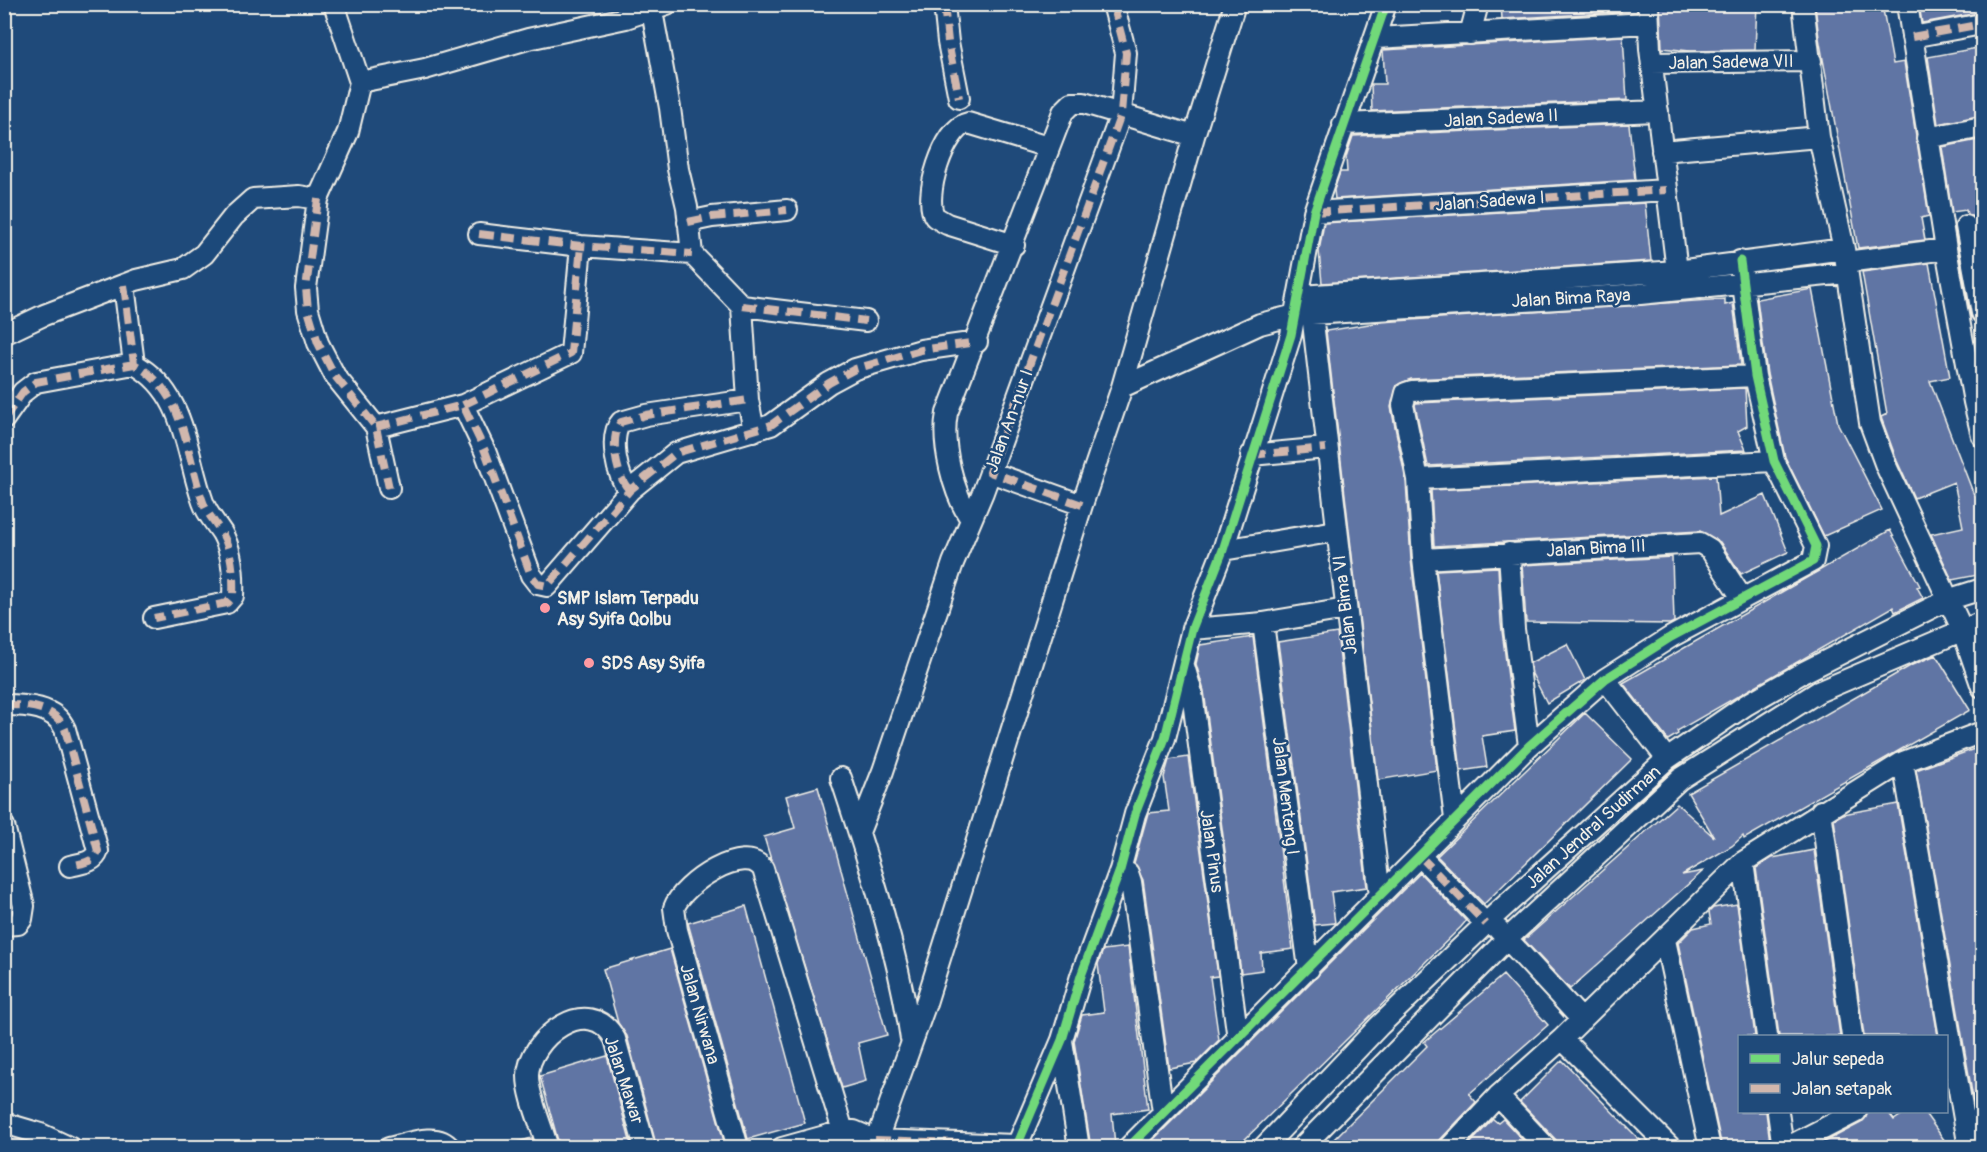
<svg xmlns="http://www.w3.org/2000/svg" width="1987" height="1152" font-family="Pangolin,sans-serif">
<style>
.building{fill:#6174a4;stroke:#f4f1e8;stroke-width:1.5}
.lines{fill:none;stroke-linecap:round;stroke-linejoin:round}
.minor-casing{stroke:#f4f1e8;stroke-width:24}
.minor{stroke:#1f4a7a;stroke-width:20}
.quiet{stroke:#d1b7ad;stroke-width:8;stroke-dasharray:15 8;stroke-linecap:butt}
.cycleway-casing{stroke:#1f4a7a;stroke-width:13}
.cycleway{stroke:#71d979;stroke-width:9}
.poi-dot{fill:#ff9aa2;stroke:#1f4a7a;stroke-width:2}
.labels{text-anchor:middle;stroke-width:5;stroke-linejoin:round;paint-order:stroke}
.street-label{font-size:18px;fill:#f4f1e8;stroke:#1f4a7a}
.poi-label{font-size:18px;font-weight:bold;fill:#f4f1e8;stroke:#1f4a7a;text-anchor:start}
</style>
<rect width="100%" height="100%" fill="#1f4a7a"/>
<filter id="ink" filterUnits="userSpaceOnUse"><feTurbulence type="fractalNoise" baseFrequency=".0167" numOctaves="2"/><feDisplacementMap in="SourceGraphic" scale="12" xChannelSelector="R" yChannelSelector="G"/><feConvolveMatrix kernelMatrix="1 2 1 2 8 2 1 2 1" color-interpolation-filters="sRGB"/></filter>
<g filter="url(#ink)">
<path class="building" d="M1501,4H1620L1621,12L1502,19Z
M1660,4H1757L1755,50L1690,51L1662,48Z
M1822,4H1882L1893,64L1904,62L1929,216L1921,218L1925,240L1858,248L1819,38L1815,6Z
M1919,4H1983V12L1922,23Z
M1623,36L1627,100L1372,111L1371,84H1385L1383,50Z
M1983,47V115L1938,124L1928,57Z
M1629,124L1635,180L1335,199L1334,190L1340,172H1347L1346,157L1353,136Z
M1983,139V249L1975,219L1967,214L1966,210L1952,212L1942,147Z
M1645,203L1651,261L1322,283L1319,251L1324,223Z
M1929,263L1950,377L1930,381L1974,495L1983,494V574L1952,580L1931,534L1963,527L1954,482L1914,498L1897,461L1882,420L1881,417L1887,414L1862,272Z
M1812,289L1838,424L1882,510L1824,536L1785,457L1767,374L1757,299Z
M1725,299V305L1733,303L1741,365L1411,379L1397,385L1391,407L1406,481L1411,560L1437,770L1378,780L1326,331L1381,322Z
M1745,388L1747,426L1738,431L1746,450L1428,466L1415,405L1416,403Z
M1716,476L1719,516L1765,495L1788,552L1741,574L1720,542L1700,531L1434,546L1431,490Z
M1890,530L1920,586L1917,587L1923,598L1895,612L1893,607L1677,731L1678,734L1668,740L1623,683Z
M1672,557L1674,622L1670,624L1526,622L1522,565Z
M1498,567L1501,623L1515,731L1482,736L1487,767L1461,771L1436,570Z
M1337,633L1367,887L1331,892L1335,923L1315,925L1278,642Z
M1253,637L1293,949L1261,953L1262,970L1241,973L1204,691L1196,664L1200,645Z
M1567,644L1585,680L1547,703L1532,674L1530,663Z
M1936,655L1970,710L1744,839L1743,836L1732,846L1682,875L1703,871L1570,989L1524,940L1677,804L1714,837L1688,793L1912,665Z
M1585,713L1632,759L1484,904L1437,856Z
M1977,748L1983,777V1132L1979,1133L1916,770Z
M1188,757L1218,976L1210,977L1219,1040L1196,1063L1169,1068L1143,880L1134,863L1148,813L1169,811L1164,777L1169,760Z
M818,787L887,1035L858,1043L866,1081L842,1088L764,837L795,828L786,796Z
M1898,804L1938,1036H1864L1834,819L1843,814Z
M1814,850L1840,1036H1779L1756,868L1772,858Z
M1420,873L1466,921L1461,927L1236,1148H1145Z
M1737,904L1755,1036H1740V1112H1766L1770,1142L1722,1148L1678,943L1693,928L1711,924L1709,912L1713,908Z
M746,906L805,1123L748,1139L688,923Z
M1128,947L1148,1109L1112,1114L1115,1145L1091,1148L1074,1041L1082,1015L1104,1012L1098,964L1103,950Z
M670,949L725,1145L716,1148H657L627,1036L618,1023L603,969Z
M1503,975L1548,1025L1469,1094L1476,1102L1440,1140L1437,1148H1325L1427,1046L1424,1042Z
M607,1056L632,1148H560L540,1076Z
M1562,1060L1625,1125L1648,1148H1559L1556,1140L1520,1102Z
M1868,1112H1888L1894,1120L1906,1112H1924L1950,1148H1813L1861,1123Z
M1493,1119L1498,1123L1503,1119L1530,1148H1466Z
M532,1138L535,1148H515L514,1143Z"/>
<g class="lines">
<g class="minor-casing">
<path id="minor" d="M334,4L360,82
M944,4L948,42L959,98
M1648,4L1650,49L1677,271
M1803,4L1819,137L1844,249L1870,423L1886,466L1962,629L1982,687
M1907,4L1946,249L1974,402L1982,436
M652,11L670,108L678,169L687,207L692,254L742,306L748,400L754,431
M1470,34L1478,4
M1912,37L1982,24
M1376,38L1648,23
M1652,63L1811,61
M1343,124L1658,111
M1927,138L1982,127
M1662,151L1819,137
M318,199L306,288L308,310L318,343L335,376L376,427L389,488
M1314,212L1666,190
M688,222L712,217L787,210
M1966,226L1982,313
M479,234L581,246L692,254
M1014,245L947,224L935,217C922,199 944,127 968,123L1048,147
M1846,262L1946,249
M124,285L134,364C186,392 185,452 203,502C207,514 215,522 222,533C232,551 234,576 233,596L227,603L154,618
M1300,296L1677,271L1844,249
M742,306L866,321
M1312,314L1380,896
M4,334L44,315L136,280L183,269L204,254L234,216L253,199L299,196L318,199L348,132L360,82L425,69L528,39L626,18L667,4
M1122,387L1260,324L1295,315L1640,294L1847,273
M463,405L571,353L581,246
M4,419L23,392L36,382L134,364
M376,427L463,405L485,451L531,575L538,584L547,586L630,490L676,453L771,425L829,383L855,369L921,350L977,342
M1251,455L1326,448
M990,472L1082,505
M1418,479L1774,461
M630,490C616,479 609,435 621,422L646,415L748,400
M971,519C953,494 941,443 947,413L1063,112L1072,103H1084L1194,136
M1223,550L1336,531
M1509,553L1514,629L1529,746
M1423,559L1700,543L1710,549L1742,598
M1263,623L1309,969
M1192,629L1263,623L1346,609
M1184,666L1192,693L1238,1039
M1605,679L1667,759
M4,705C26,705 55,706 65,729L98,851C94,863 81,863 70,866
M1903,762L1969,1148
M841,778C869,863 898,950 911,1039
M1821,811L1852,1036
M1455,819L1423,559L1418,479L1403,405L1406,393L1412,391L1755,376
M4,826L24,906L22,919L18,924L4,925
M859,832L883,771L953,563L983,492L1121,114L1126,53L1113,4
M1420,856L1486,924
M1743,862L1767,1036
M1120,870L1128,873L1131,882L1163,1112
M1498,929L1582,1020
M1665,940L1710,1148
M1562,1039L1671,1148
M1062,1041L1079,1148
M1498,1096L1547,1148
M1778,1112L1783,1148
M4,1123L41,1134L71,1148
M389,1148C407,1144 437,1131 450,1148
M548,1148C542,1127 528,1096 528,1076C528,1039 589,991 615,1039L645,1148
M738,1148L677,930L674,908C682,884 745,842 763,869L843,1131
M782,1148L843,1131H854L875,1140L1016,1145
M874,1148L926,1003L1082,505L1122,387L1194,136L1235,4
M1016,1148L1062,1040L1081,976L1120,870L1135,814L1165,738L1192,629L1223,550L1291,335L1314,212L1386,4
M1128,1148L1529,746L1605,679L1671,637L1813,561L1816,546L1774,461L1755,376L1740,261
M1263,1148L1379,1026L1496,914L1667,759L1746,705L1802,673L1947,600L1982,589
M1301,1148L1507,939L1680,779L1818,692L1982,622
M1449,1148L1498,1096L1562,1039L1743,862L1903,762L1982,732
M1786,1148L1856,1112"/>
</g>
<use href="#minor" class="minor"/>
<path class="quiet" d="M944,4L948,42L959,98
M1912,37L1982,24
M318,199L306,288L308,310L318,343L335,376L376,427L389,488
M1314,212L1666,190
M688,222L712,217L787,210
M479,234L581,246L692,254
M124,285L134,364C186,392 185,452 203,502C207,514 215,522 222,533C232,551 234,576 233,596L227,603L154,618
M742,306L866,321
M463,405L571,353L581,246
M4,419L23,392L36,382L134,364
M376,427L463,405L485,451L531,575L538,584L547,586L630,490L676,453L771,425L829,383L855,369L921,350L977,342
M1251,455L1326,448
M630,490C616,479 609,435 621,422L646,415L748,400
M1082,505L990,472L1121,114L1126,53L1113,4
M4,705C26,705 55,706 65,729L98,851C94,863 81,863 70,866
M1420,856L1486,924
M875,1140L1016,1145"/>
<g class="cycleway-casing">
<path id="cycleway" d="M1016,1148L1062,1040L1081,976L1120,870L1135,814L1165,738L1192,629L1223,550L1291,335L1314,212L1386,4
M1128,1148L1529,746L1605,679L1671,637L1813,561L1816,546L1774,461L1755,376L1740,261"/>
</g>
<use href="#cycleway" class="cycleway"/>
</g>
</g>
<g class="poi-dot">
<circle cx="545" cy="608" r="6"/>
<circle cx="589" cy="663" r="6"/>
</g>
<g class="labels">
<g class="street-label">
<text transform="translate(1731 62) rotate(-1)" y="6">Jalan Sadewa VII</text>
<text transform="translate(1501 118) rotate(-3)" y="6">Jalan Sadewa II</text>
<text transform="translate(1490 201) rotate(-4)" y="6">Jalan Sadewa I</text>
<text transform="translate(1571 298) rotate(-3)" y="6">Jalan Bima Raya</text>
<text transform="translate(1009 421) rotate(-70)" y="6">Jalan An-nur I</text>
<text transform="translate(1596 548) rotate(-3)" y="6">Jalan Bima III</text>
<text transform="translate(1345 605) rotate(-97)" y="6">Jalan Bima VI</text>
<text transform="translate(1286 796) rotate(83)" y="6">Jalan Menteng I</text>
<text transform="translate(1593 827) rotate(-42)" y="6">Jalan Jendral Sudirman</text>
<text transform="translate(1212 851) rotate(82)" y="6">Jalan Pinus</text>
<text transform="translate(700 1014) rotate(74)" y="6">Jalan Nirwana</text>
<text transform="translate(624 1080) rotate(72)" y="6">Jalan Mawar</text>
</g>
<g class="poi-label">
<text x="557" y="604">SMP Islam Terpadu<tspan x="557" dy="21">Asy Syifa Qolbu</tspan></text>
<text x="601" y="669">SDS Asy Syifa</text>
</g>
</g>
<rect width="1987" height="1152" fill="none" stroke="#1f4a7a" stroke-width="24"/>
<rect x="12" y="12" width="1963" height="1128" fill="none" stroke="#f4f1e8" stroke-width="2" filter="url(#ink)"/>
<rect x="1738" y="1035" width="210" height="78" fill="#1f4a7a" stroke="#748da6" stroke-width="1.5"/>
<rect x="1750" y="1054" width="30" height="9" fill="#71d979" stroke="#748da6" stroke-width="1.5"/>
<text x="1792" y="1065" font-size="18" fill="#f4f1e8">Jalur sepeda</text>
<rect x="1750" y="1084" width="30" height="9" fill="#d1b7ad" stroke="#748da6" stroke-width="1.5"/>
<text x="1792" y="1095" font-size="18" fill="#f4f1e8">Jalan setapak</text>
</svg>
